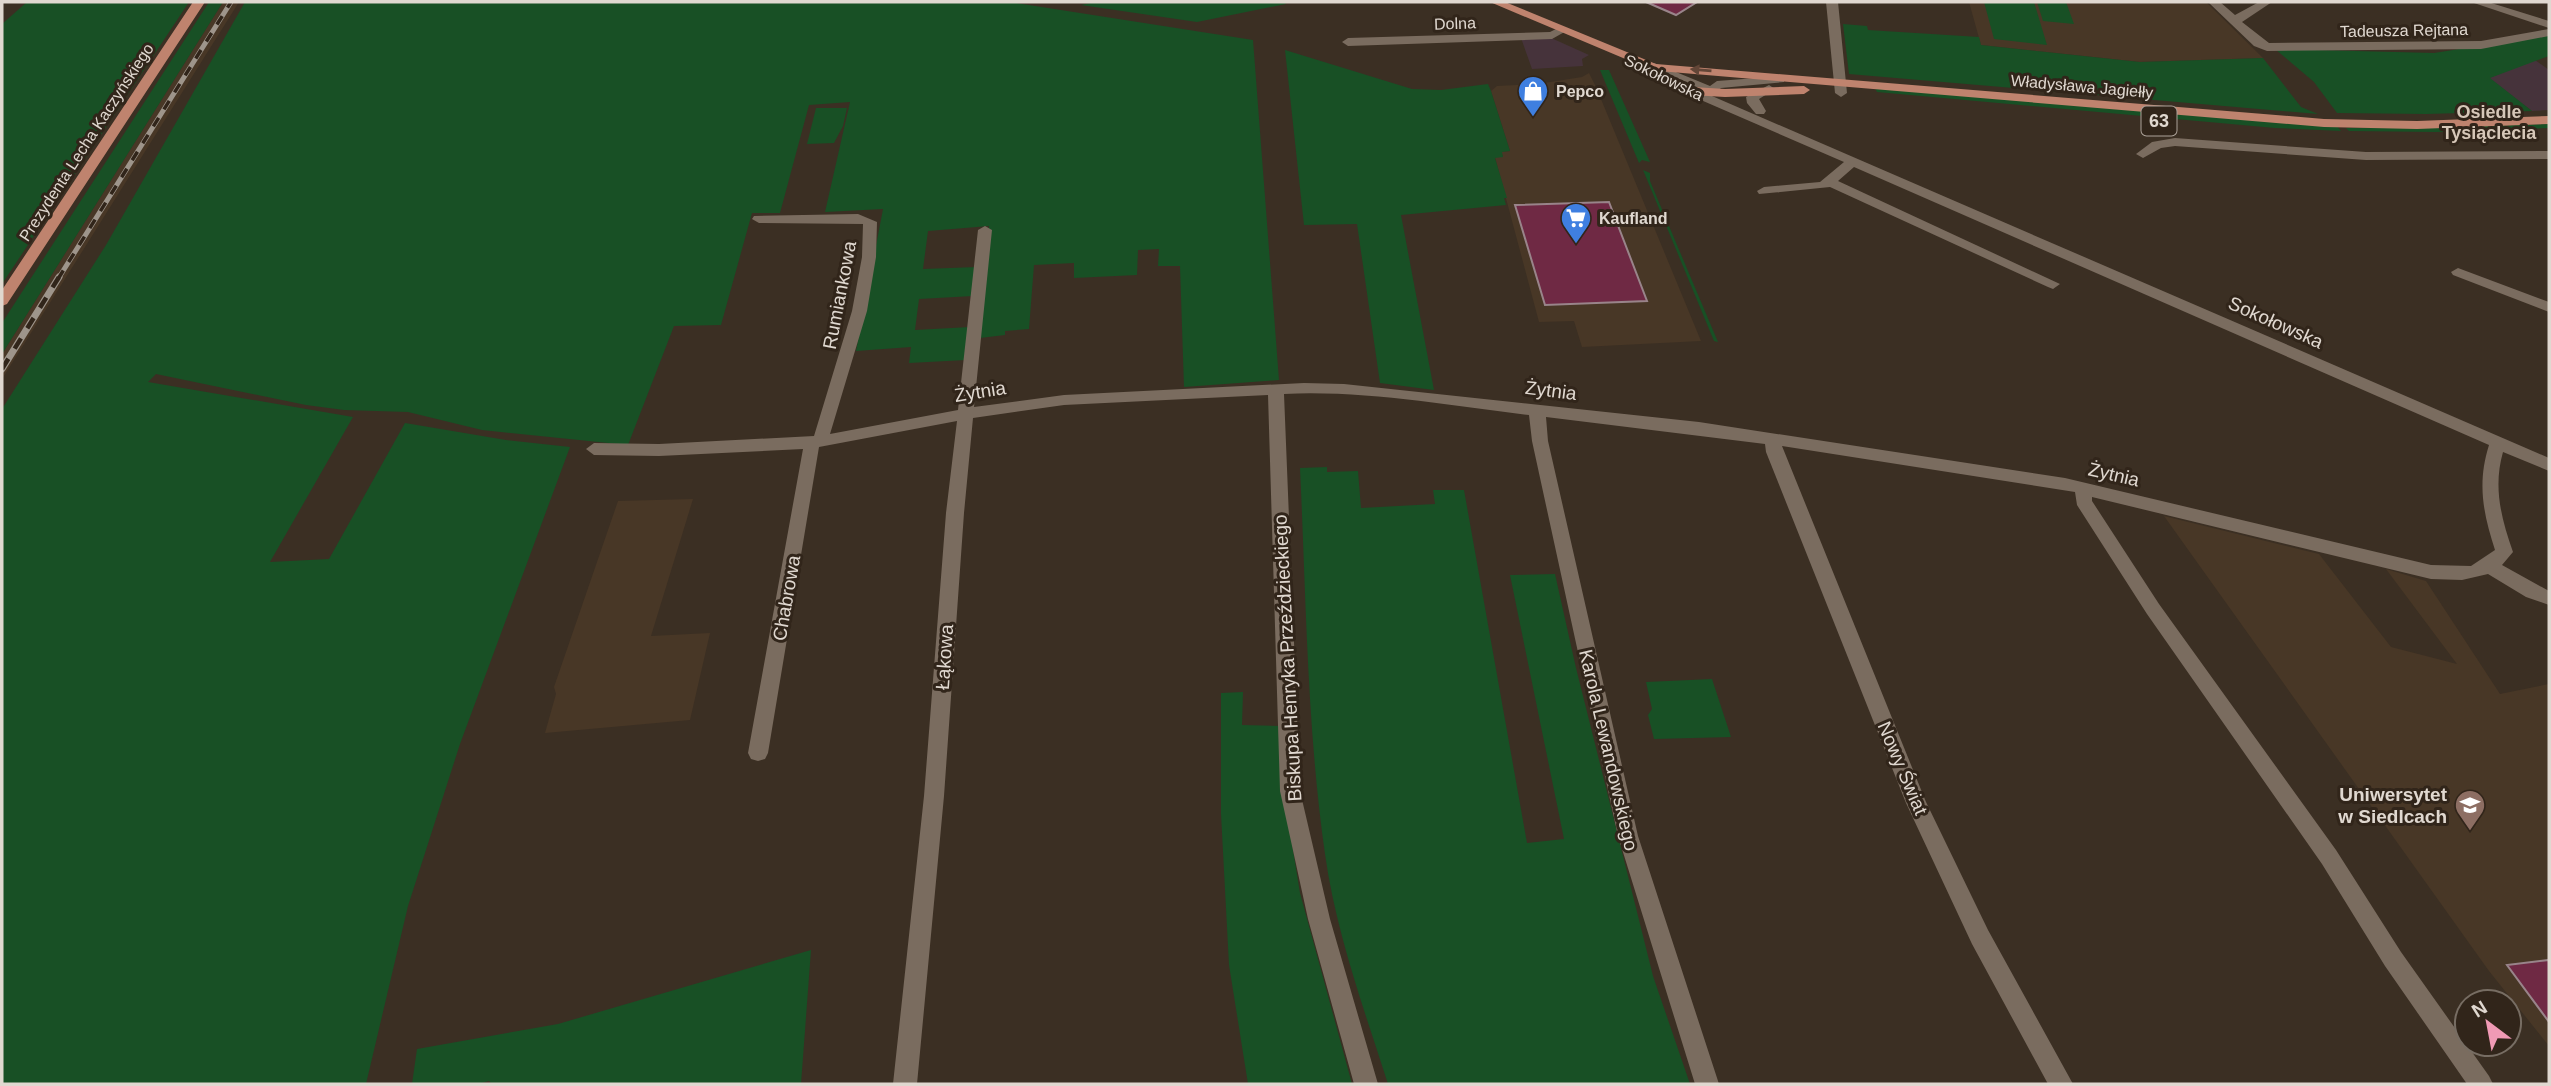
<svg xmlns="http://www.w3.org/2000/svg" width="2551" height="1086" font-family="Arial,sans-serif">
<style>
.built{fill:#483726}
.industrial{fill:#46333b}
.green{fill:#185025}
.building{fill:#6f2944;stroke:#99848a;stroke-width:2}
.lines{fill:none;stroke-linecap:round;stroke-linejoin:round}
.minor{fill:#7a6c5f;fill-rule:evenodd}
.major{fill:#bf836e;fill-rule:evenodd}
.rail-far1-casing{stroke:#9e958b;stroke-width:5}
.rail-casing{stroke:#9e958b;stroke-width:7}
.rail-far1{stroke:#31251a;stroke-width:3.5;stroke-dasharray:10;stroke-linecap:butt}
.rail{stroke:#31251a;stroke-width:4.5;stroke-dasharray:12;stroke-linecap:butt}
.oneway{fill:#634637}
.labels{text-anchor:middle;stroke-width:6;stroke-linejoin:round;paint-order:stroke}
.far-street-label{font-size:16px;fill:#e0d8d0;stroke:#31251a}
.far-poi-label{font-size:16px;font-weight:bold;fill:#e0d8d0;stroke:#31251a;text-anchor:start}
.far-neighbourhood-label{font-size:18px;font-weight:bold;fill:#d6c7b8;stroke:#31251a}
.shield{fill:#31251a;stroke:#aca299;stroke-width:2}
.shield-label{font-size:18px;font-weight:bold;fill:#e0d8d0}
.street-label{font-size:19px;fill:#e0d8d0;stroke:#31251a}
.poi-label{font-size:19px;font-weight:bold;fill:#e0d8d0;stroke:#31251a;text-anchor:end}
</style>
<rect width="100%" height="100%" fill="#3b2f23"/>
<path class="built" d="M223,2H239L2,379V354Z
M1969,2H2206L2263,58L2140,62L1981,45Z
M1589,73L1596,87L1701,341L1582,347L1574,321L1539,322L1495,157L1503,156L1501,152L1510,151L1491,91L1497,86L1538,84L1582,77Z
M693,499L651,636L710,633L690,720L545,733L556,694L554,687L618,501Z
M2164,516L2319,554L2391,647L2457,664L2386,569L2426,581L2500,694L2549,684V1046L2489,971Z"/>
<path class="industrial" d="M1549,37L1589,55L1582,59L1583,66L1532,69L1521,38Z
M2535,60L2549,70V110L2532,111L2489,78Z"/>
<path class="green" d="M27,2H189L2,284V24Z
M209,2H223L2,354V323Z
M245,2H1010L1253,40L1279,380L1184,387L1180,266H1158L1159,249L1138,250L1137,275L1074,278V263L1034,265L1029,329L1005,331V335L980,338L989,226L928,231L923,269L977,267L973,296L919,299L915,330L970,327L966,360L909,363L911,347L856,351L883,209L825,212L850,102L809,105L780,213H752L721,325L674,326L628,445L482,430L408,412L344,410L306,405L156,374L148,382L353,417L270,562L329,559L405,423L506,440L570,447L460,744L408,906L366,1084H2V409L106,245Z
M1095,2H1284L1286,4L1197,22L1081,5Z
M1984,2H2034L2047,45L1994,39Z
M2037,2H2066L2074,24L2043,21Z
M1843,24L1867,26L1868,30L1979,37L1981,45L2140,62L2263,58L2301,107L2318,114L1849,74Z
M2549,35V56L2490,78L2532,111L2426,114L2337,113L2314,82L2275,49L2434,53Z
M1285,50L1412,89L1441,90L1488,84L1491,91L1510,151L1502,152L1503,157L1495,158L1507,198H1504L1506,205L1401,215L1434,390L1380,383L1357,224L1304,225Z
M1600,70H1609L1650,162L1642,160L1639,163Z
M1875,88L2337,126L2341,131L2275,128L1877,92Z
M816,108H847L843,126L834,143L807,144Z
M2549,124V128L2436,132L2349,131L2346,128H2431Z
M1643,170L1650,173V181L1718,342L1714,341Z
M1327,467V472L1358,471L1361,508L1435,504L1433,490H1464L1527,843L1564,839L1510,575L1555,574L1576,668L1653,976L1690,1084H1388C1364,1009 1336,933 1325,854C1307,729 1306,595 1300,468Z
M1712,679L1731,737L1654,739L1648,715L1652,709L1646,682Z
M1243,692L1242,725L1281,726L1286,807L1300,893L1352,1084H1248L1229,965L1221,814V693Z
M811,950L801,1084H492L489,1081L478,1084H412L417,1049L558,1024Z"/>
<path class="building" d="M1646,2H1697L1676,15Z
M1609,202L1647,301L1545,305L1515,205Z
M2549,960V1022L2507,965Z"/>
<g class="lines">
<path class="minor" d="M1826,2H1838L1847,93L1841,97L1835,93Z
M2208,2H2220L2235,15L2259,2H2272L2242,22L2269,43L2481,41L2549,29V36L2481,49L2267,51L2254,46Z
M2471,2H2488L2549,21V28Z
M1562,26L1568,30L1552,39L1348,46L1342,42L1348,38L1550,32Z
M1654,63L1710,86L1717,81L1784,76V82L1721,88L1712,96L2549,458V471L2503,452C2493,487 2501,518 2513,552L2502,565L2549,591V605L2526,597L2488,574L2462,580L2431,579L2092,497V501L2159,604L2336,850L2401,952L2489,1076L2493,1084H2467L2385,966L2322,864L2147,614L2077,505L2075,492L1782,446L1926,802L1988,930L2073,1084H2048L1972,944L1906,803L1766,452L1765,444L1546,417L1548,441L1638,836L1719,1084H1695L1618,836L1532,441L1529,415C1449,406 1366,390 1284,394L1300,791L1330,919L1378,1084H1354L1308,919L1280,791L1268,395L1064,405L973,418L964,513L944,796L917,1084H893L924,796L946,513L957,421L819,447L768,753L765,759L758,761L751,759L748,753L803,449L659,456L594,455L586,449L594,443L659,444L814,436L852,311L862,257L863,224L759,223L752,219L754,216L858,214L877,222L876,257L867,311L830,434L958,410L978,230L985,226L992,230L974,407L1064,395L1304,383L1344,384L1699,422L2065,478L2431,565L2471,566L2495,550C2483,513 2477,483 2489,445L1854,167L1838,181L2060,284L2053,289L2048,287L1830,187L1759,194L1757,191L1764,187L1820,182L1844,162L1687,94V88H1692L1650,70V64Z
M1769,85L1775,89L1759,99L1766,111L1764,114H1756L1747,103L1746,97Z
M2175,138L2366,152L2549,151V159L2366,160L2175,146L2161,148L2143,158L2136,154L2152,142Z
M2458,268L2549,302V312L2453,275L2451,272Z"/>
<path class="major" d="M193,2H205L7,304L2,306V290Z
M1490,2H1505L1656,64L2324,119L2417,121L2549,116V124L2417,129L2324,127L1659,71L1693,87L1725,89L1804,86L1810,90L1804,94L1725,97L1691,95L1641,72L1639,69L1642,66Z"/>
<g class="rail-far1-casing">
<path id="rail-far1" d="M58,279L231,2"/>
</g>
<g class="rail-casing">
<path id="rail" d="M2,369L59,277"/>
</g>
<use href="#rail-far1" class="rail-far1"/>
<use href="#rail" class="rail"/>
</g>
<defs><path id="oneway-solid" d="M-6-.8H1V-3.2L6.5 0L1 3.2V.8H-6Z" transform="scale(1.75)"/></defs>
<use class="oneway" href="#oneway-solid" transform="translate(1701 70) rotate(-175)"/>
<defs>
<g id="shop-pin" transform="scale(1.575)"><path d="M0 17L-7.5 6A9.5 9.5 0 1 1 7.5 6Z" fill="#3f7fe0" stroke="#31251a"/><path d="M-5-2.5h2.3a2.7 3.5 0 0 1 5.4 0H5L5.5 6h-11ZM-1.5-2.5h3a1.5 2.3 0 0 0-3 0Z" fill="#fff"/></g>
<g id="supermarket-pin" transform="scale(1.575)"><path d="M0 17L-7.5 6A9.5 9.5 0 1 1 7.5 6Z" fill="#3f7fe0" stroke="#31251a"/><path d="M-6-5.5h2.5l.6 2H6L4.5 2H-2.5L-4.4-4H-6ZM-1.5 3.2a1.3 1.3 0 1 0 .1 0ZM3 3.2a1.3 1.3 0 1 0 .1 0Z" fill="#fff"/></g>
<g id="university-pin" transform="scale(1.575)"><path d="M0 17L-7.5 6A9.5 9.5 0 1 1 7.5 6Z" fill="#8d6e63" stroke="#31251a"/><path d="M0-5L7-2L0 1L-7-2ZM-4 1L0 2.5L4 1V4Q0 6-4 4Z" fill="#fff"/></g>
</defs>
<g fill-rule="evenodd">
<use href="#shop-pin" x="1533" y="91"/>
<use href="#supermarket-pin" x="1576" y="218"/>
<use href="#university-pin" x="2470" y="805"/>
</g>
<g class="labels">
<g class="far-street-label">
<text transform="translate(1455 23) rotate(-2)" y="6">Dolna</text>
<text transform="translate(2404 30) rotate(-1)" y="6">Tadeusza Rejtana</text>
<text transform="translate(1664 77) rotate(26)" y="6">Sokołowska</text>
<text transform="translate(2082 86) rotate(5)" y="6">Władysława Jagiełły</text>
<text transform="translate(86 142) rotate(-57)" y="6">Prezydenta Lecha Kaczyńskiego</text>
</g>
<g class="far-poi-label">
<text x="1556" y="97">Pepco</text>
<text x="1599" y="224">Kaufland</text>
</g>
<g class="far-neighbourhood-label">
<text x="2489" y="118">Osiedle<tspan x="2489" dy="21">Tysiąclecia</tspan></text>
</g>
<rect class="shield" x="2141.5" y="106.5" width="35" height="29" rx="5"/>
<g class="shield-label">
<text x="2159" y="127">63</text>
</g>
<g class="street-label">
<text transform="translate(839 295) rotate(-79)" y="7">Rumiankowa</text>
<text transform="translate(2276 322) rotate(24)" y="7">Sokołowska</text>
<text transform="translate(1551 390) rotate(7)" y="7">Żytnia</text>
<text transform="translate(980 391) rotate(-9)" y="7">Żytnia</text>
<text transform="translate(2114 474) rotate(13)" y="7">Żytnia</text>
<text transform="translate(786 598) rotate(-80)" y="7">Chabrowa</text>
<text transform="translate(944 657) rotate(-86)" y="7">Łąkowa</text>
<text transform="translate(1287 658) rotate(-93)" y="7">Biskupa Henryka Przeździeckiego</text>
<text transform="translate(1609 750) rotate(77)" y="7">Karola Lewandowskiego</text>
<text transform="translate(1903 768) rotate(67)" y="7">Nowy Świat</text>
</g>
<g class="poi-label">
<text x="2447" y="801">Uniwersytet<tspan x="2447" dy="22">w Siedlcach</tspan></text>
</g>
</g>
<rect width="2551" height="1086" fill="none" stroke="#e0d8d0" stroke-width="7"/>
<g transform="translate(2488 1023) rotate(328)"><circle r="33" fill="#31251a" stroke="#776d63" stroke-width="2"/>
<path d="M0-5L12 26L0 18L-12 26Z" fill="#f09ab5"/>
<text y="-10" font-size="19" font-weight="bold" text-anchor="middle" fill="#e0d8d0">N</text>
</g>
</svg>
